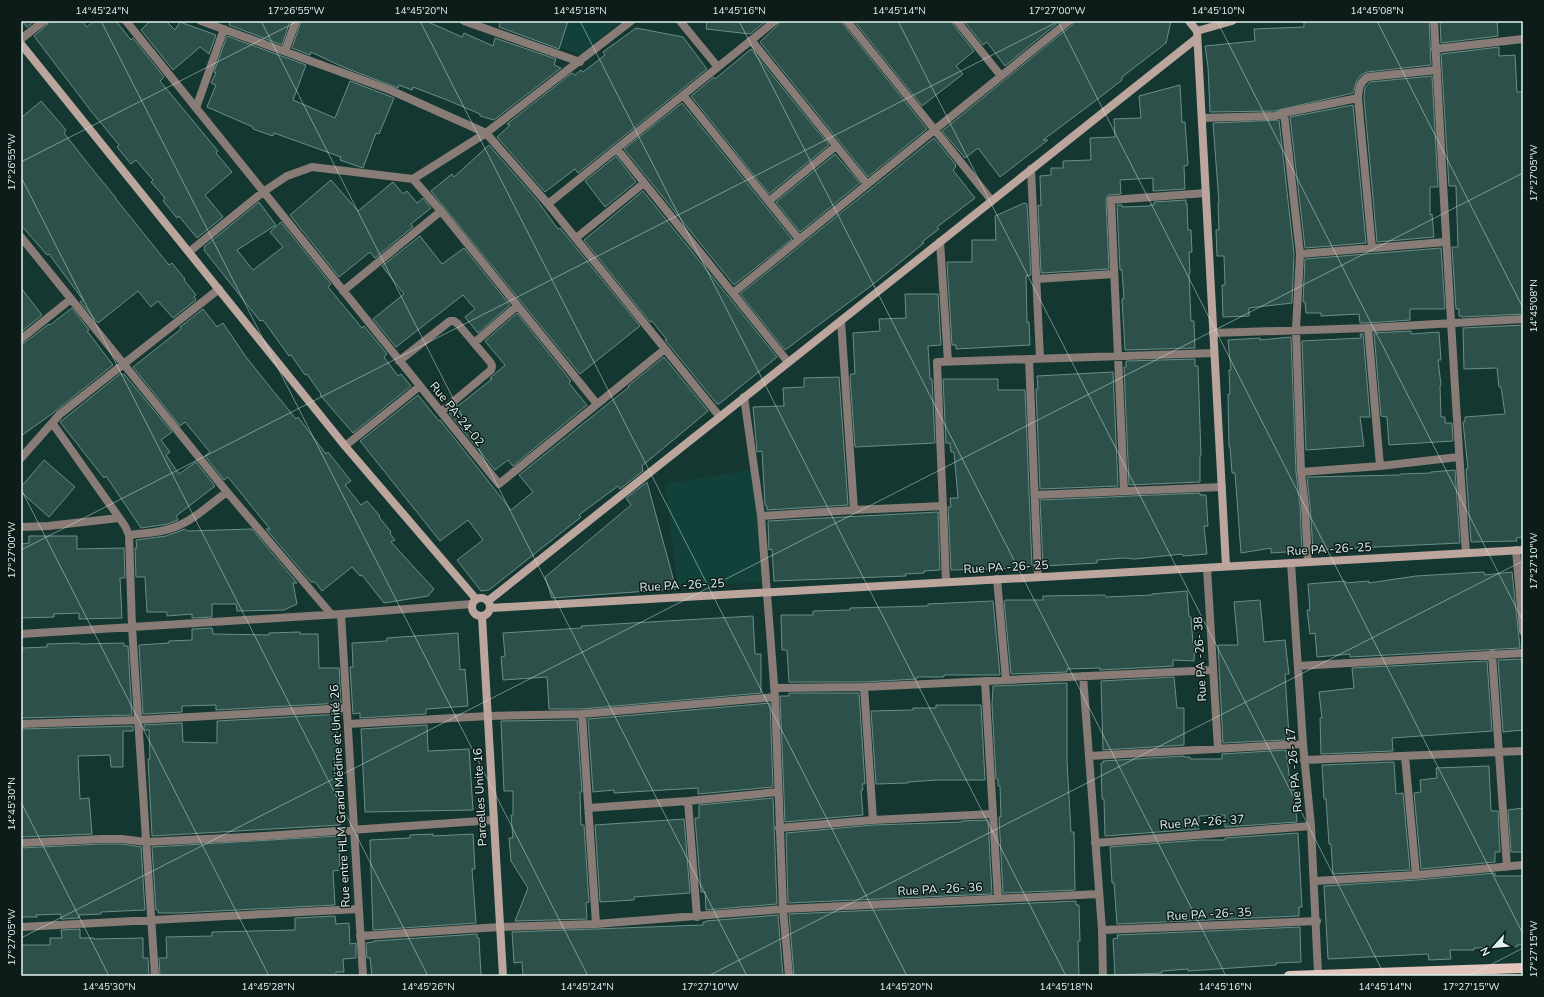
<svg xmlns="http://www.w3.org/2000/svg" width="1544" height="997" font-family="'Nunito Sans',sans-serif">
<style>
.built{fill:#12413a}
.building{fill:#2e504b;stroke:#6b8e88}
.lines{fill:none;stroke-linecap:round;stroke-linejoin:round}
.street{stroke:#897b76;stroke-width:8}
.secondary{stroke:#bba59d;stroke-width:8}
.primary{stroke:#e2c6bc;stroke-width:10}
.ticks{fill:none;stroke:#e0f3f0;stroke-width:1;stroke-opacity:0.45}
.labels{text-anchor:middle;stroke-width:3;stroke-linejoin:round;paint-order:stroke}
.street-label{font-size:12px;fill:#e0f3f0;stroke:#0d1c19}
.neatline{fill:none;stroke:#e0f3f0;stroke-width:1.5}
.ticks-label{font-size:10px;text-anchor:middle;fill:#e0f3f0}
</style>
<rect width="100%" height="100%" fill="#153732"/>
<path class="built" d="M486,21H621L581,55Z
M755,469L764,582L678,586L665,484Z"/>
<path class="building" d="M22,21H35L27,27Z
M49,21H82L87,27L94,21H116L131,40L133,38L164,77L160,81L218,151L216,153L232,172L205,195L223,217L197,238L179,216L177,218L163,201L165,198L151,182L153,180L136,160L131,164L117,147L119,145L91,111L34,36L47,25Z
M150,21H166L175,30L180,22L216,35L209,54L200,47L173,70L141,30Z
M230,21H290L282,45L229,25Z
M301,21H426L462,37L464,33L493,46L495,38L556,59L554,65L561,68L494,120L480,116V114L447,100L413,87L412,90L399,85L398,88L343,67L311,52L310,55L292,48Z
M501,21H568L559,49L499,27Z
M707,21H766L750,34L706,29Z
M780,21H842L843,24L927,129L868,177L760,42L778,25Z
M854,21H952L953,24L974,51L956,66L963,74L922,106Z
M964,21H1060L1005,66L987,42L983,45Z
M1074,21H1171L1166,43L1122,77V80L1099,98L1043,140H1048L1000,177L978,148L965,158L942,131L1072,25Z
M1304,21H1429L1431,65L1367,72L1361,75L1357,80L1353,93L1274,111L1210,112L1208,67L1205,46L1255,41L1254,29L1304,27Z
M1440,21H1497L1498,36L1441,43Z
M636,28L683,37L707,69L578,173L575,169L545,192L497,137L510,125L507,124L572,73L575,75L581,70L583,72L605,55L603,52Z
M227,36L306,65L293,100L335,118L350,81L394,98L379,134L376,133L363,168L340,160L341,157L274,133L273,136L253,129V127L207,107L216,85L211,83L216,73L214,72Z
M1499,47V56L1515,55L1517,92H1523V185H1522L1523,207V314L1462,317V316H1459V309H1456L1452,247H1458L1456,186H1449L1441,54Z
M751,49L829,145L769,194L691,96L714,77L715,79Z
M1432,76L1438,187H1430V215L1432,214L1434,237L1377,242L1364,98L1365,88L1370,82Z
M1180,85L1182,122H1185L1188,165L1184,166L1185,189L1153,191V178L1120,180L1121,194L1108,195L1106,200L1109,269L1041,273L1038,205L1041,206L1040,176L1051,175V168H1063V161L1091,160L1090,138L1115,137L1114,119L1141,118L1139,96Z
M41,101L66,130L64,133L89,165L116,198V199L169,265L172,263L185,279L184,280L196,295L194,297L196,300L173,318L158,301L151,307L138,291L98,323L80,302L83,300L49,254L47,255L21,225V118Z
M682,103L792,239L734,285L624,149Z
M1353,105L1366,243L1305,248L1290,117Z
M1279,120L1294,254L1292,303L1249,308V316L1223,317L1222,285H1225L1224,256H1217L1216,230H1219L1218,203H1219L1213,123Z
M934,138L956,165L955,166L956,167L953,170L975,198L937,227L939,229L922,242L924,243L871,286L785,350L740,294Z
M489,145L536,199L558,229L560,228L640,326L580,374L431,191L452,174L454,177Z
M835,154L860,183L800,232L776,202Z
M616,156L636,182L605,207L585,181Z
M331,180L358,211L393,182L403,194L407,191L417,203L423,198L431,208L411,224L413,227L375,258L370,252L339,277L290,215Z
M643,191L777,357L719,404H717L665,340H667L652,321L650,322L584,240Z
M1186,200V204H1187L1188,230H1191L1192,252H1189L1190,273H1189L1191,321H1194L1195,348L1125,350L1122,299H1124L1122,270H1120L1117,205H1122V207L1150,206V205H1154V202Z
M259,202L276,225L237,250L253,270L283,247L270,232L281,222L331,284L328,287L362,328L364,326L387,354L384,357L398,376L401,374L411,386L353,433L320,395L321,394L307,374L305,375L291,355L289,356L263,320L260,321L204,250L205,248L204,247Z
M1024,203L1027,204L1031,275L1026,276L1027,322H1029L1030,345L956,349V345H952L947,262H972V240H996L995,216Z
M420,236L442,264L464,248L510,305L478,333L465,317L475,309L463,295L396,347L373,319L404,294L382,266Z
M1441,248L1445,309H1410V320L1368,323H1360L1359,314L1321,316V313H1306L1305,302H1303L1305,259Z
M21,288L42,315L21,332Z
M905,294H938L941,345L928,346L930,379H932L935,443L855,447L850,377L851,374H855L853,333L880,331L879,319L906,318Z
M72,308L89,330L87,331L113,365L53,413L21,436V344L24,343L49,324L50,325Z
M203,309L217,327L223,323L246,357L270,387L296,419L298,417L326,454L328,452L351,481L345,485L361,505L367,501L380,516L379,517L391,532L390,534L395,540L391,542L434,589L428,596L384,603L362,575L360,576L352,567L322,591L315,582H311L266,529H270L228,477L224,480L205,456L210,452L185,422L180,426L133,367L181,329L180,327Z
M517,313L571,381L569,383L587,405L513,466L508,460L495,470L449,413L492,379L490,378L505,365L485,341Z
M1523,325V537L1516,538L1517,541L1471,542L1466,469H1468L1463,422H1465V417L1505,414L1501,387H1499L1497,368L1464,369L1463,328Z
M1411,331V334L1439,332L1441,360H1438L1441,385L1440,386L1441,417H1445V423H1452L1453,441L1389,445L1387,417L1381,416L1374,333Z
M1360,334H1363L1370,417H1360L1364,446L1306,450L1302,341L1361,338Z
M1291,337L1296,472L1300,506L1302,551L1271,553V548L1241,553L1235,473H1232L1230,447H1229L1228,394H1230L1229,370H1231L1228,340L1260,338V340Z
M664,357L708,411L642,466L643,471L620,489L618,486L579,515L581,517L489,590L481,591L457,560L483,540L468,520L440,541L360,441L418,395L439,421L440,420L511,510L533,492L519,475L629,387L628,386Z
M1195,359V366H1198L1201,456H1200V482L1129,485L1124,367H1126V361Z
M1113,372L1118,486L1040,489L1036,389H1038L1037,376Z
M121,373L122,375L124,374L172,432L161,440L170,452L166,455L179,474L196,462L215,486L176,516L178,520L168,524L141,528L106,476L104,478L60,422Z
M839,377L848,505L767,510V506L765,505L762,451L757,452L753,407L784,406L783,388L804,387V378Z
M943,379H998V390H1025L1032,566H1028V568L951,570L948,507H951L950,498H958L954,452H951L950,443H946Z
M44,460L75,487L49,517L21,492V487Z
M1455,470L1460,543L1313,550L1310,505L1307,477L1400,475V474L1431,473V472Z
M647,482L676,589L552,598L545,577L631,505L626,498Z
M1200,493V495H1206L1208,526H1204L1207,554L1183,556L1182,554L1135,559L1123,558L1097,560V563L1043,566L1040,500Z
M938,512L940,570L924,571V573L905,574L906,576L774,581L772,549L769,550L768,521Z
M185,529L187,531L252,529L297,583H293L297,604L284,610L237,611L236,604H212V617L192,618V614L167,616V612H147L145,577H136L135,548H137L136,540L166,536Z
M29,536H77V549L124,548L125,578H120L122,618L79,619V613L54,614V617L21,618V544L29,543Z
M1484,572L1485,575L1512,572L1520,648L1350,657V654L1317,657L1315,633L1310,634L1307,610H1310L1308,584L1345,581L1346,583L1369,581V583L1416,576Z
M1187,591L1189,617H1191L1193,643H1195L1194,661L1173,660V666L1100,670V668L1067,669V672L1011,674L1004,601L1006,600H1043V596L1105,595L1106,597L1152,595V594Z
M1260,600L1264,642L1285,640L1289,674H1285L1289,737H1285V740L1223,743L1218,645H1238L1234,602Z
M993,601L1000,675H944V677H917V679L864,682H789L787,650H782L781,615H813V611L850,610V608L928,606V604Z
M753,616L755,654H761V693L582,709H549L547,677L503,680L501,657L505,656L503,633L582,628L581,626Z
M212,628L213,634L269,635V633L300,632V634H318L319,668H339L341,703L216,710V705L182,706V712L143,714L139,645L169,643V641L192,640V629Z
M458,633L460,670L465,669L468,706L426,709V714L360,718V713L353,714L350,667H353L352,643L387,641V638Z
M80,643V644L124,643V646H128L132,715L21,718V652H22V648L47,647V644Z
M1521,659L1523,670V730L1503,732L1498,660Z
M1487,661L1492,731L1392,738L1393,751L1321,754L1320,718H1322L1319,692L1354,688L1352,668Z
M1174,677L1177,708H1184V745L1103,750L1101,681Z
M1067,683V761L1071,832H1074L1075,890L1003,893L999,817H1001L1000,786H998V779H996L992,705L993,686Z
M789,693H859L865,784H862L863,790H861L863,815L785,822L780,696H789Z
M770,703L773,787L698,794V788L614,793V790L593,792L588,719Z
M936,705H981L985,780H937L908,782V783L876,784L871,711L913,710V708H936Z
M342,714L336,715L338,758H334L335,781H338L340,825L152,836L148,759H150L149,730H144V725L182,723L183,742L217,743V721Z
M577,720L582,792H580L581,825H584L589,902L586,903L587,919L515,921L528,888L511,861L509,838H513L511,815H513V791H504L501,721Z
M427,725L428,751L469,749L473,810L365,812L361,729Z
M133,726V731H123V767H111L110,755L78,756L80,799L89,798L92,834L21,837V729Z
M1286,750L1291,790L1294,789L1297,822L1225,827V815L1199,816V829L1105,836L1104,799H1102L1101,763H1103V761L1184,756V757H1190V759H1222V754Z
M1394,762L1396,794L1403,793L1410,870L1333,874L1331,844H1329L1326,799H1324L1322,765Z
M1489,766L1491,811H1498L1500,852H1495V862L1421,869L1414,793L1421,792L1420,780L1437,778L1436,768Z
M773,798L777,904L706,910L705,892H701L695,818H699V805Z
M1523,808V852H1511L1508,810Z
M684,819L690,893L634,897V900L600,902L595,825Z
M988,820L992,894L788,903L786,833L873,825L962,822V821Z
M1298,833L1302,907H1299V916L1117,924L1114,883H1112L1110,847L1200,840H1225V838Z
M433,834V836L473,834L475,869H472L476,923L373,930L370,840L410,838V835Z
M339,836L340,870L333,871L335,905L178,913H158V910H156L152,847Z
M101,844H122L141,847L145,910L101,912V914L79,915V918L61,919V914L36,915L37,917H21V848Z
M1495,873V876H1523V945H1517V947L1474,948V950H1450L1451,959L1429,960L1428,954L1328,959L1324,886L1417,880Z
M1076,901V905H1079L1080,941H1078L1079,976H794L789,914Z
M778,915L783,976H523L522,962L514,963L512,932L703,925V922H706V921Z
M335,916L336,924L349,923L350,944L356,943V958L343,959L344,972H336V976H160L159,958H167L166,937L212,936V932L295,930V918Z
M1300,927L1301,962L1276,963V965L1188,971V969L1162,971V973L1115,975L1113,939L1118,938L1117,935Z
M80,929V938H94V939L143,938V958H148L149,976H21V945H50V938H62L61,930Z
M477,934V938H479L481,976H372L370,958H367L366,943L374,942V941Z"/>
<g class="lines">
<path class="street" d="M126,21L499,484L665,349
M201,21L390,90L486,133L548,204L720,417
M464,21L580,62
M680,21L717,66
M847,21L992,201
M957,21L1001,76
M1434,21C1444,198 1453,376 1466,553
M21,39L44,21
M751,40L867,184
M1435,49L1523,39
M285,51L296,21
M683,95L799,239
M196,108L224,29
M1284,113L1300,254L1296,329L1301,472L1305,506L1308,562
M1202,118L1275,116L1284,113L1358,98
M617,149L788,362
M1031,169L1040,358
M413,179L486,133L631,21
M769,201L836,146
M548,204L775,21
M21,237L227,492L331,614
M576,238L644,183
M940,242L948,361
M1372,248L1358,98C1359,89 1359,82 1368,77L1437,70
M189,252L263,192L287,176L312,167L413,179L441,211L597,404
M1300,254L1445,242
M1036,279L1114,274
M343,291L441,211
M733,293L1069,21
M1368,328L1380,466
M1213,333L1368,328L1523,319
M21,339L71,299
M474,343L517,306
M1029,359L1038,577
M399,361L450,321H454L458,324L491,363L492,366L491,370L441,412
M744,397L761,516L775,697L783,909L789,976
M53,424L125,526L129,535L132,627L155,976
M345,446L420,386
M21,458L60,414L219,289
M1301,472L1380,466L1459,457
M1124,491L1111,200L1206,193
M1035,495L1222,487
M854,510L943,506
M761,516L854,510L841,321
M21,527L48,526L119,518
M129,535C145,533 161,533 175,527C194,520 210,504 227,492
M1516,550L1523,631
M1291,563L1303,744L1311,826L1318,974
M1207,568L1218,749
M997,579L1006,680
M946,582L937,362L1214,353
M341,614L363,976
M21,634L341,614L472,604
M1492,654L1507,867
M1298,666L1523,653
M1083,676L1102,930L1103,976
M985,681L998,898
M864,687L873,820
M774,688L864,687L1213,670
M582,714L596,924
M21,724L138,720L347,708
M348,724L488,716L582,714L775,697
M1089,756L1303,744
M1405,756L1416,875
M1304,760L1523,751
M688,801L697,917
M588,808L688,801L778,792
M779,828L873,820L993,814
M21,843L101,839H122L146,842L265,836L494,820
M1095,843L1311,826
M1315,881L1416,875L1523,865
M21,927L359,909
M1102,930L1317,921
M360,936L500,927L596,924L783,909L1099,894"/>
<path class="secondary" d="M1189,21L1197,31L1226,566
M1197,31L1232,21
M21,44L345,446L476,599
M472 607a9 9 0 1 1 18 0a9 9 0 1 1-18 0Z
M488,601L1197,38
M490,608L1523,550
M482,617L503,976"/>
<path class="primary" d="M1289,976L1523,968"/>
</g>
<path class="ticks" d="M101,21L588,976M261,21L747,976M420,21L907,976M580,21L1066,976M739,21L1226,976M898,21L1385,976M1058,21L1523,934M1217,21L1523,621M1377,21L1523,308M21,162L298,21M21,177L428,976M21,489L269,976M21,550L1059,21M21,802L109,976M21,938L1523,173M708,976L1523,561M1469,976L1523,948"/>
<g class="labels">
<g class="street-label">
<text transform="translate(457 414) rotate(51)" y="4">Rue PA-24-02</text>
<text transform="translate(1329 549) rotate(-3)" y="4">Rue PA -26- 25</text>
<text transform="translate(1006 567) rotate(-3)" y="4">Rue PA -26- 25</text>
<text transform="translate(682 585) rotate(-3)" y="4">Rue PA -26- 25</text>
<text transform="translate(1200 659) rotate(-93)" y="4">Rue PA -26- 38</text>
<text transform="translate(1294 770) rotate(-95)" y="4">Rue PA -26- 17</text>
<text transform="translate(340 796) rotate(-93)" y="4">Rue entre HLM Grand Médine et Unité 26</text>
<text transform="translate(480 797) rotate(-93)" y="4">Parcelles Unite 16</text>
<text transform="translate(1202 822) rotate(-4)" y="4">Rue PA -26- 37</text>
<text transform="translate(940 889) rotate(-3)" y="4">Rue PA -26- 36</text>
<text transform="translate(1209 914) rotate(-3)" y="4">Rue PA -26- 35</text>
</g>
</g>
<rect width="1544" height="997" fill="none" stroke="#0d1c19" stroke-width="44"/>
<g transform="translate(1494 947) rotate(243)" stroke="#0d1c19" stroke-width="3" paint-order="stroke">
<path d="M0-3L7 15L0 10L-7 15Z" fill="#e0f3f0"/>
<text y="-6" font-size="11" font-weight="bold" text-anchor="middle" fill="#e0f3f0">N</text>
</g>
<rect x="22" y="22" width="1500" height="953" class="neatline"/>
<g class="ticks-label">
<text x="102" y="14">14°45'24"N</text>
<text x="296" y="14">17°26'55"W</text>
<text x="421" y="14">14°45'20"N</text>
<text x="580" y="14">14°45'18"N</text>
<text x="739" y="14">14°45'16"N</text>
<text x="899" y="14">14°45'14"N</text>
<text x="1057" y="14">17°27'00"W</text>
<text x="1218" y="14">14°45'10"N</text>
<text x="1377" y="14">14°45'08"N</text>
<text transform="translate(11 162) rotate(-90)" y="4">17°26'55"W</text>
<text transform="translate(1533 173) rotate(-90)" y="4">17°27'05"W</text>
<text transform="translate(1533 306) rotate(-90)" y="4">14°45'08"N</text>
<text transform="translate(11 550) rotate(-90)" y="4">17°27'00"W</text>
<text transform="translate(1533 561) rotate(-90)" y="4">17°27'10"W</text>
<text transform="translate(11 804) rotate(-90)" y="4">14°45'30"N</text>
<text transform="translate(11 937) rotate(-90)" y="4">17°27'05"W</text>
<text transform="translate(1533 949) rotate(-90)" y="4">17°27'15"W</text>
<text x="109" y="990">14°45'30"N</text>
<text x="268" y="990">14°45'28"N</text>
<text x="428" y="990">14°45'26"N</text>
<text x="587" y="990">14°45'24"N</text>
<text x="710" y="990">17°27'10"W</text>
<text x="906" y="990">14°45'20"N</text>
<text x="1066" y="990">14°45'18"N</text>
<text x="1225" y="990">14°45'16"N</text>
<text x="1385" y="990">14°45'14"N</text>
<text x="1471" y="990">17°27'15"W</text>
</g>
</svg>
